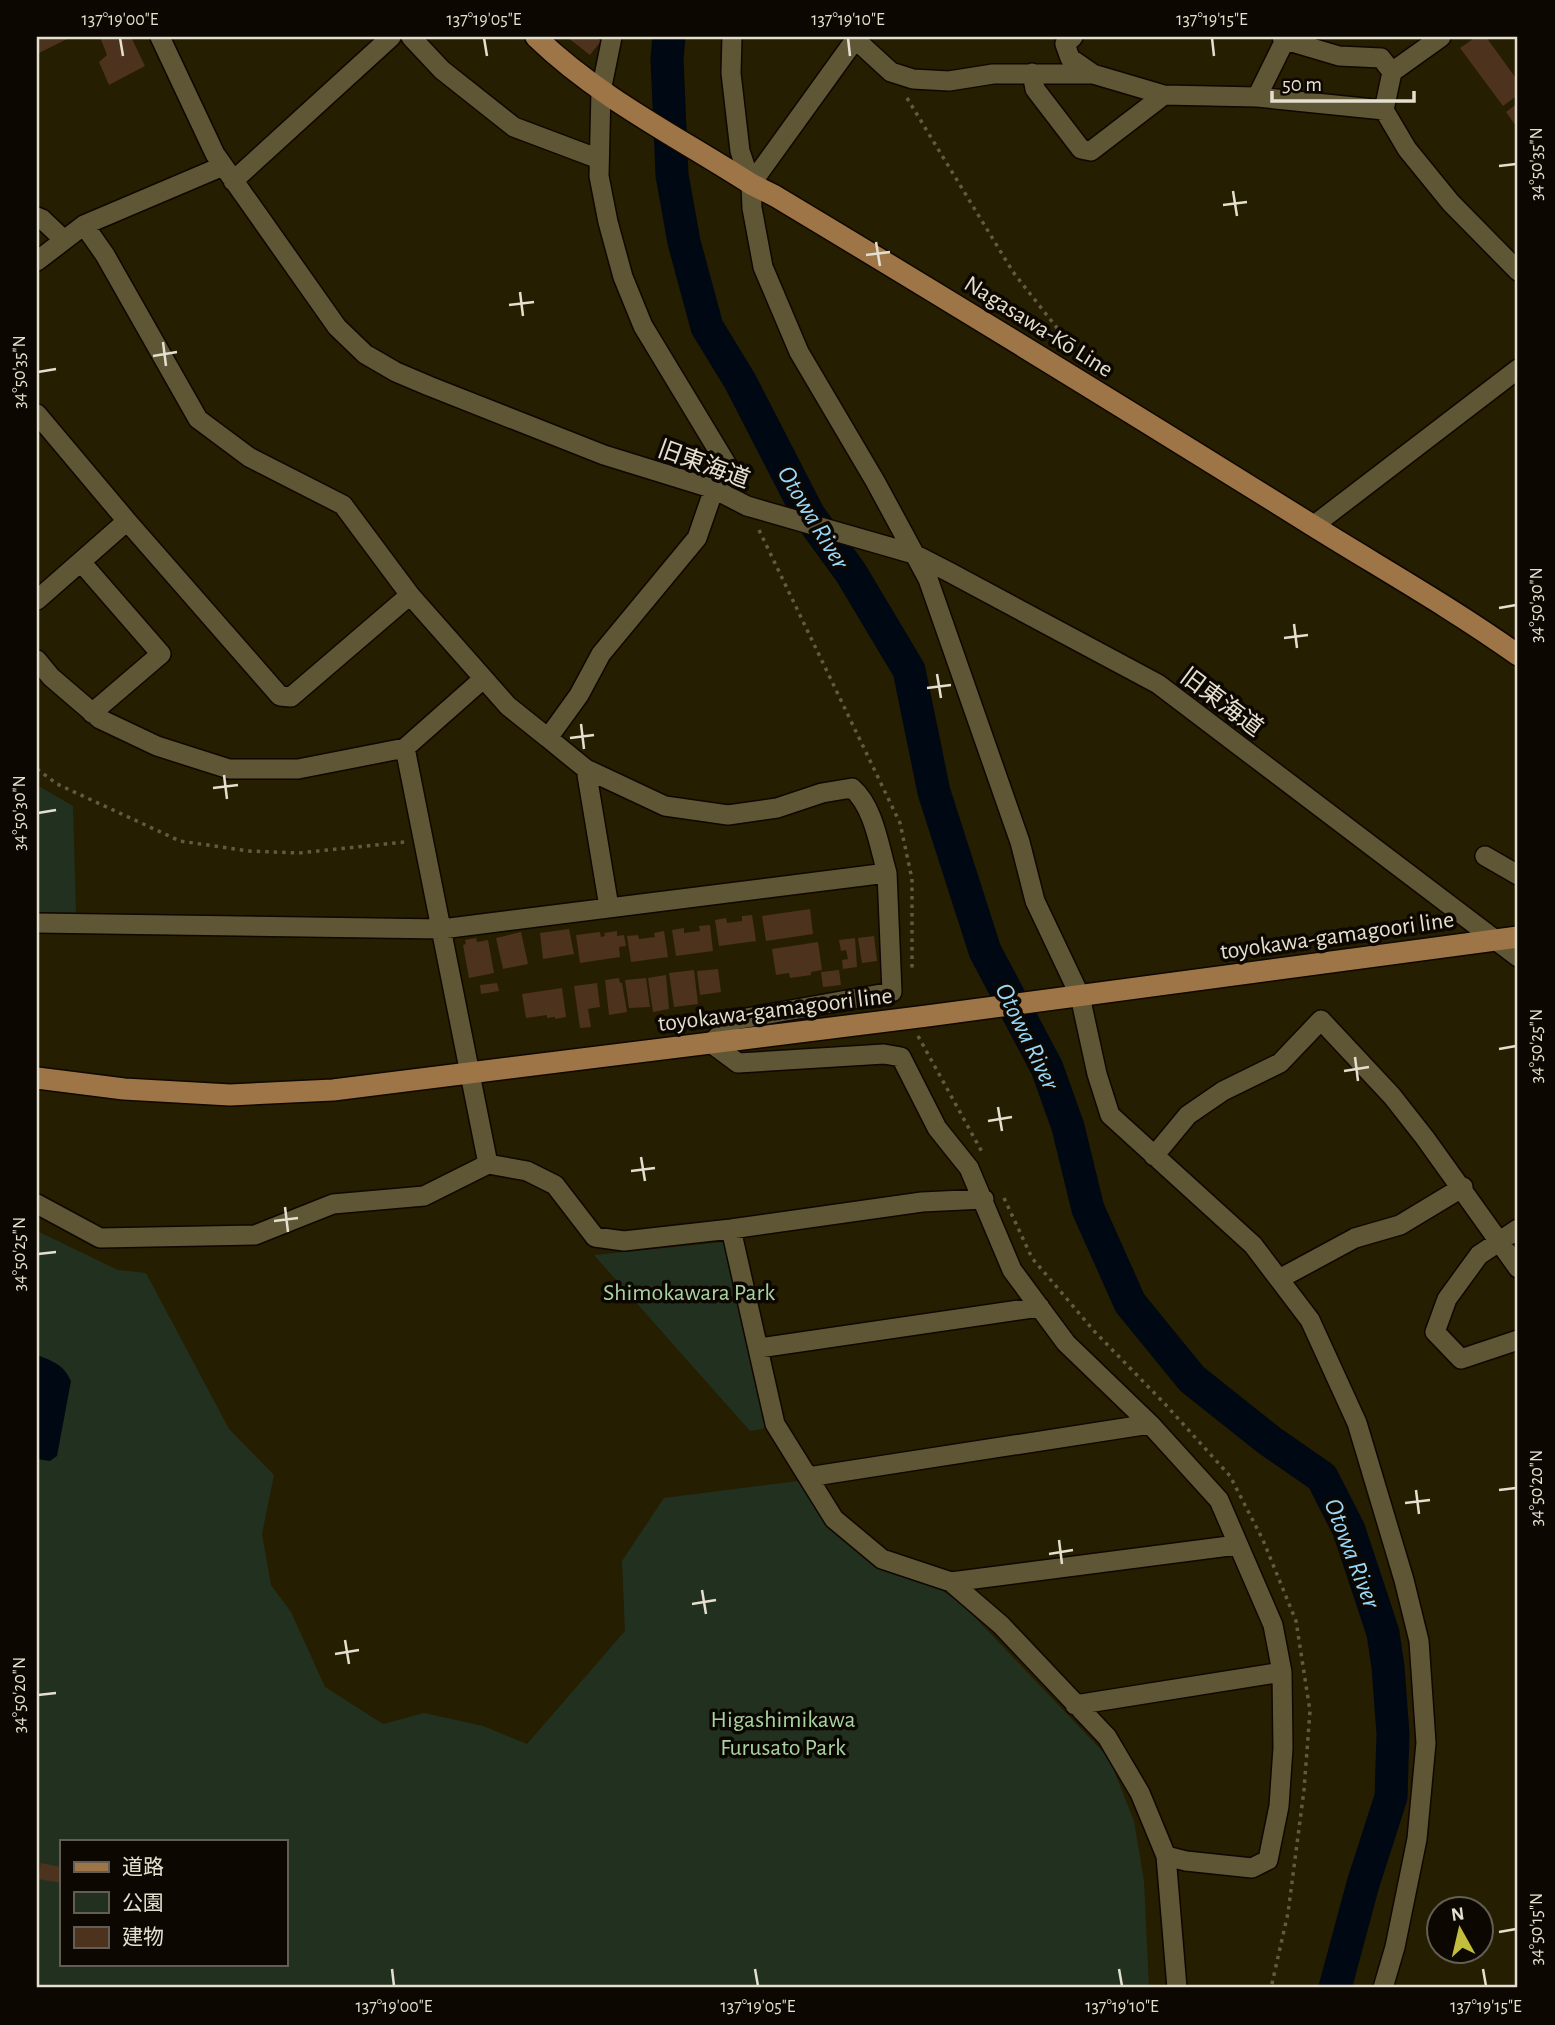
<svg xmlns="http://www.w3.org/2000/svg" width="1555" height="2025" font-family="'Alegreya Sans','Noto Sans JP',sans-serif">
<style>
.green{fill:#22311f;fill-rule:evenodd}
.water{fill:#000813}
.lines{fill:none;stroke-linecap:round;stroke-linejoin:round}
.river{stroke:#000813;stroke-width:33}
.building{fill:#4d321d}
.minor-casing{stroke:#0f0700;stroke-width:22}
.major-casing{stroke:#0f0700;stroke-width:24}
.path{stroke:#625b41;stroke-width:3.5;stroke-dasharray:3.5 5;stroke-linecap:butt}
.minor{stroke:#5f5636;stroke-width:19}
.major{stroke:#9d7547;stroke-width:21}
.ticks{fill:none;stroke:#e4dfce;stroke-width:2.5}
.labels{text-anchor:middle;stroke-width:7;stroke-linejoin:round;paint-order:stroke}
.street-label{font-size:24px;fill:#e4dfce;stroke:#0c0801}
.park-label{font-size:24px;fill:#a8d2a1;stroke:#0c0801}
.water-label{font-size:26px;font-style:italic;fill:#98d8fa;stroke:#0c0801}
.neatline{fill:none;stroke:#e4dfce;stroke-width:2.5}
.ticks-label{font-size:18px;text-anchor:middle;fill:#e4dfce}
</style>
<rect width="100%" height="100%" fill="#261e00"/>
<path class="green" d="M37,785L73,806L76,913L37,912Z
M37,1231L118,1270L146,1273L229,1429L274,1475L262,1534L271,1585L291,1612L325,1687L383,1724L424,1713L483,1726L527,1744L625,1631L622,1561L664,1498L798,1481L819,1513L874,1566L929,1581L964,1606L1109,1758L1134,1821L1144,1881L1149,1988H37ZM61,1841H285V1964H61Z
M724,1242L766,1428L750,1431L594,1255Z"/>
<path class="water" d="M37,1355C53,1361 64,1365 71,1381L57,1456L50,1461L37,1459Z"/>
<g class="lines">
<path class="river" d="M669,37L667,59L672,175L684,242L707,327L740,381L809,515L851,573L909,670L934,792L985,951L1047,1068L1068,1127L1088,1209L1130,1303L1192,1379L1270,1441L1322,1477L1349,1530L1383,1633L1388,1667L1393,1734L1391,1797L1363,1884L1335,1988"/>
</g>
<path class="building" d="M37,37H71L37,54Z
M100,37H131L145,66L109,85L99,62L107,55Z
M567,37H595L601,41L590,55Z
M1476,37H1486L1518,81V95L1503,106L1460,48Z
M1518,103V129L1506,112Z
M810,909L813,934L766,941L762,916Z
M752,915L756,941L719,946L715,920L726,918L727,923L742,921V916Z
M710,925L713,951L676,956L672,930L684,928V933L700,931L699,926Z
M569,929L574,954L543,959L540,933Z
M617,931V936L624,935L626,946L619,947L620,957L580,963L576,935L600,932L601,937L605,936L604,933Z
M664,931L668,957L631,962L627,936L638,935L639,939L655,937L654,933Z
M521,932L528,964L503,969L496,938Z
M874,936L877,961L862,963L858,938Z
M476,938L477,942L488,940L494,973L469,978L463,945L466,944L465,940Z
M855,938L857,967L843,969L842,960L848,959L846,950L841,951L839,940Z
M818,942L822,970L811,972V975L790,978L789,973L776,975L772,949Z
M718,969L721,992L700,995L697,971Z
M694,970L698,1004L674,1007L669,973Z
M839,970L841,985L823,987L821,972Z
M666,975L669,1009L653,1012L648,978Z
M619,978L620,983H622L627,1012L609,1015L605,980Z
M646,978L650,1007L629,1008L625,980Z
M497,983L499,991L481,994L480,985Z
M597,983L600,1007L588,1009L591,1027L580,1028L574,986Z
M562,988L566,1017L555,1019V1017L547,1018V1015L526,1018L522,994Z
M41,1863L61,1867V1883L38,1879Z"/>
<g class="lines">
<g class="minor-casing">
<path id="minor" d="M160,37L215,154L337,327L365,354L396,372L429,386L604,455L714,489L747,506L914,554L949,572L1158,684L1518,957
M411,37L442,70L514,127L599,159
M612,37L601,91L599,176L608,222L623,277L643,326L727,465
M732,37L731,73L740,151L751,184L752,208L763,267L799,352L875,481L928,579L1020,842L1035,901L1080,996L1097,1074L1110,1115L1253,1245L1310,1320L1357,1423L1404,1580L1419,1641L1426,1743L1417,1839L1395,1947L1383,1988
M1073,37L1065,44L1070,58L1093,74
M1282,37L1285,40L1339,56L1381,58L1392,72L1384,110L1407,149L1451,203L1518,271
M855,39L891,72L913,79L949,81L993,74H1093L1164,95L1091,151L1081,149L1035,89L1032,73
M1392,72L1441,37
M1164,95L1257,97L1285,40
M1257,97L1384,110
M233,181L391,37
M751,184L857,37
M37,217L42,219L64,240
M37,261L84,225L223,166
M37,414L127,521L280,696L291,697L410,595L343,505L249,457L198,419L105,255L84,225
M1313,526L1518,369
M81,562L161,654L92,713
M410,595L508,706L548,738L579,695L601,654L697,538L714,489
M37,600L127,521
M37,660L51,677L100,719L157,746L229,769H298L405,748L483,679
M548,738L586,769L609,907
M405,748L488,1164
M586,769L665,806L728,815L777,808L822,793L852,788C874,807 879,846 887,873
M1485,856L1518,875
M37,923L442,929L887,873L892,992L735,1020L711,1043L738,1063L884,1054L901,1057L937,1128L969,1168L1012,1270L1066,1343L1150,1424L1219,1500L1273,1625L1282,1672L1283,1748L1279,1806L1268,1860L1252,1868L1186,1861L1166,1856L1140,1793L1107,1737L1001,1625L951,1582L882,1559L834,1519L775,1424L731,1229
M1154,1156L1188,1115L1223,1091L1280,1063L1321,1020L1392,1096L1425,1138L1518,1268
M37,1204L100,1238L255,1235L333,1204L424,1196L488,1164L527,1171L555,1185L595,1237L624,1241L731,1229L922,1202L984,1199
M1518,1229L1479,1255L1447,1299L1435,1332L1461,1359L1518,1340
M1279,1279L1355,1238L1400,1225L1463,1187
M759,1348L1040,1307
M808,1477L1150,1424
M951,1582L1237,1545
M1075,1705L1282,1672
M1166,1856L1177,1988"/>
</g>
<g class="major-casing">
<path id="major" d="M536,37C599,98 678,137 751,184L775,196C955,304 1134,414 1312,525C1381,568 1452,608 1518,655
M37,1078L124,1089L230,1095L333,1090L927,1016L1518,937"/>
</g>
<path class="path" d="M907,98L1013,272L1079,356
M759,530L900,823L912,879V972
M37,769L57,784L180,841L248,851L299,853L405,842
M918,1036L982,1152
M1004,1198L1032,1258L1095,1332L1165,1404L1230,1476L1263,1540L1296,1621L1310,1711L1304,1790L1288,1913L1271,1988"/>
<use href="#minor" class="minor"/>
<use href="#major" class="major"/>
</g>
<path class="ticks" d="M120,38L123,56M484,38L487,56M848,38L850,56M1212,38L1214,56M1499,166L1516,164M1233,191L1237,216M1223,205L1247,202M876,242L880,266M866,255L890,252M520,292L523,316M509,305L534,302M163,342L166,366M153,356L177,352M38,372L56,369M1499,608L1516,605M1294,624L1297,648M1284,638L1308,635M937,674L941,698M927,688L951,685M581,724L584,749M570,738L594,735M224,775L227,799M213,788L238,785M38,813L56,810M1499,1049L1516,1046M1355,1057L1358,1081M1344,1071L1369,1067M998,1107L1002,1131M988,1121L1012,1117M641,1157L645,1181M631,1171L655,1168M285,1207L288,1232M274,1221L298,1218M38,1254L56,1252M1416,1490L1419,1514M1499,1490L1516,1488M1405,1503L1430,1500M1059,1540L1062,1564M1049,1554L1073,1550M702,1590L706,1614M692,1604L716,1600M345,1640L349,1664M335,1654L359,1650M38,1695L56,1693M1499,1932L1516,1929M392,1969L394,1986M755,1969L758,1986M1119,1969L1122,1986M1483,1969L1486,1986"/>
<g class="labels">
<g class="street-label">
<text transform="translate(1039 326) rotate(32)" y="8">Nagasawa-Kō Line</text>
<text transform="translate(704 464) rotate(20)" y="8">旧東海道</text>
<text transform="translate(1222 702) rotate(37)" y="8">旧東海道</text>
<text transform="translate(1337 935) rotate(-8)" y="8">toyokawa-gamagoori line</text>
<text transform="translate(775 1009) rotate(-7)" y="8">toyokawa-gamagoori line</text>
</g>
<g class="park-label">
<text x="689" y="1300">Shimokawara Park</text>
<text x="783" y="1727">Higashimikawa<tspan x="783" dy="28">Furusato Park</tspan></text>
</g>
<g class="water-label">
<text transform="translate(814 517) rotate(59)" y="9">Otowa River</text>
<text transform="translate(1028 1036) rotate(64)" y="9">Otowa River</text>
<text transform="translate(1353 1553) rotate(69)" y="9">Otowa River</text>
</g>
</g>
<rect width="1555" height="2025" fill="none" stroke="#0c0801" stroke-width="77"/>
<rect x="60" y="1840" width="228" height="126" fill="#0c0801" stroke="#625e53" stroke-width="2"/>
<rect x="74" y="1862" width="35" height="10" fill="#9d7547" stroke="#625e53" stroke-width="2"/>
<text x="122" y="1874" font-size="21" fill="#e4dfce">道路</text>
<rect x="74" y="1892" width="35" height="21" fill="#22311f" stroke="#625e53" stroke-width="2"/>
<text x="122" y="1910" font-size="21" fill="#e4dfce">公園</text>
<rect x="74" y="1927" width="35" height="21" fill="#4d321d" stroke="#625e53" stroke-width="2"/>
<text x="122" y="1944" font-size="21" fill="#e4dfce">建物</text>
<g transform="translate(1460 1930) rotate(352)"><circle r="33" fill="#0c0801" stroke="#625e53" stroke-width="2"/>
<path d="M0-5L12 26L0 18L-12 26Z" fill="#c3bd3e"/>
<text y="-10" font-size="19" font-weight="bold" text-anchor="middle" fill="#e4dfce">N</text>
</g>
<path d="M1272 91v10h142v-10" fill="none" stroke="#e4dfce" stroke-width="3.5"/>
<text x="1282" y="91" font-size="21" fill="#e4dfce" stroke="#0c0801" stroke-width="5" paint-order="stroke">50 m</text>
<rect x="38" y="38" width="1478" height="1948" class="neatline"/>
<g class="ticks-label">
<text x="120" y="25">137°19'00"E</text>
<text x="484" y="25">137°19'05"E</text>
<text x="848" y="25">137°19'10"E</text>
<text x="1212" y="25">137°19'15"E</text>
<text transform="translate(1536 164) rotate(-90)" y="6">34°50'35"N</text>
<text transform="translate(19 372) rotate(-90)" y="6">34°50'35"N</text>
<text transform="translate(1536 605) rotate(-90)" y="6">34°50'30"N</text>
<text transform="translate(19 813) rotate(-90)" y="6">34°50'30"N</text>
<text transform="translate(1536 1046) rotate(-90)" y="6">34°50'25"N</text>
<text transform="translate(19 1254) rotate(-90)" y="6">34°50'25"N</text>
<text transform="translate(1536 1488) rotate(-90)" y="6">34°50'20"N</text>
<text transform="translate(19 1695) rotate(-90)" y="6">34°50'20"N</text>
<text transform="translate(1536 1929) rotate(-90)" y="6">34°50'15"N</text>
<text x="394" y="2012">137°19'00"E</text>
<text x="758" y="2012">137°19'05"E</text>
<text x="1122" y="2012">137°19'10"E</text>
<text x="1486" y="2012">137°19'15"E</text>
</g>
</svg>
